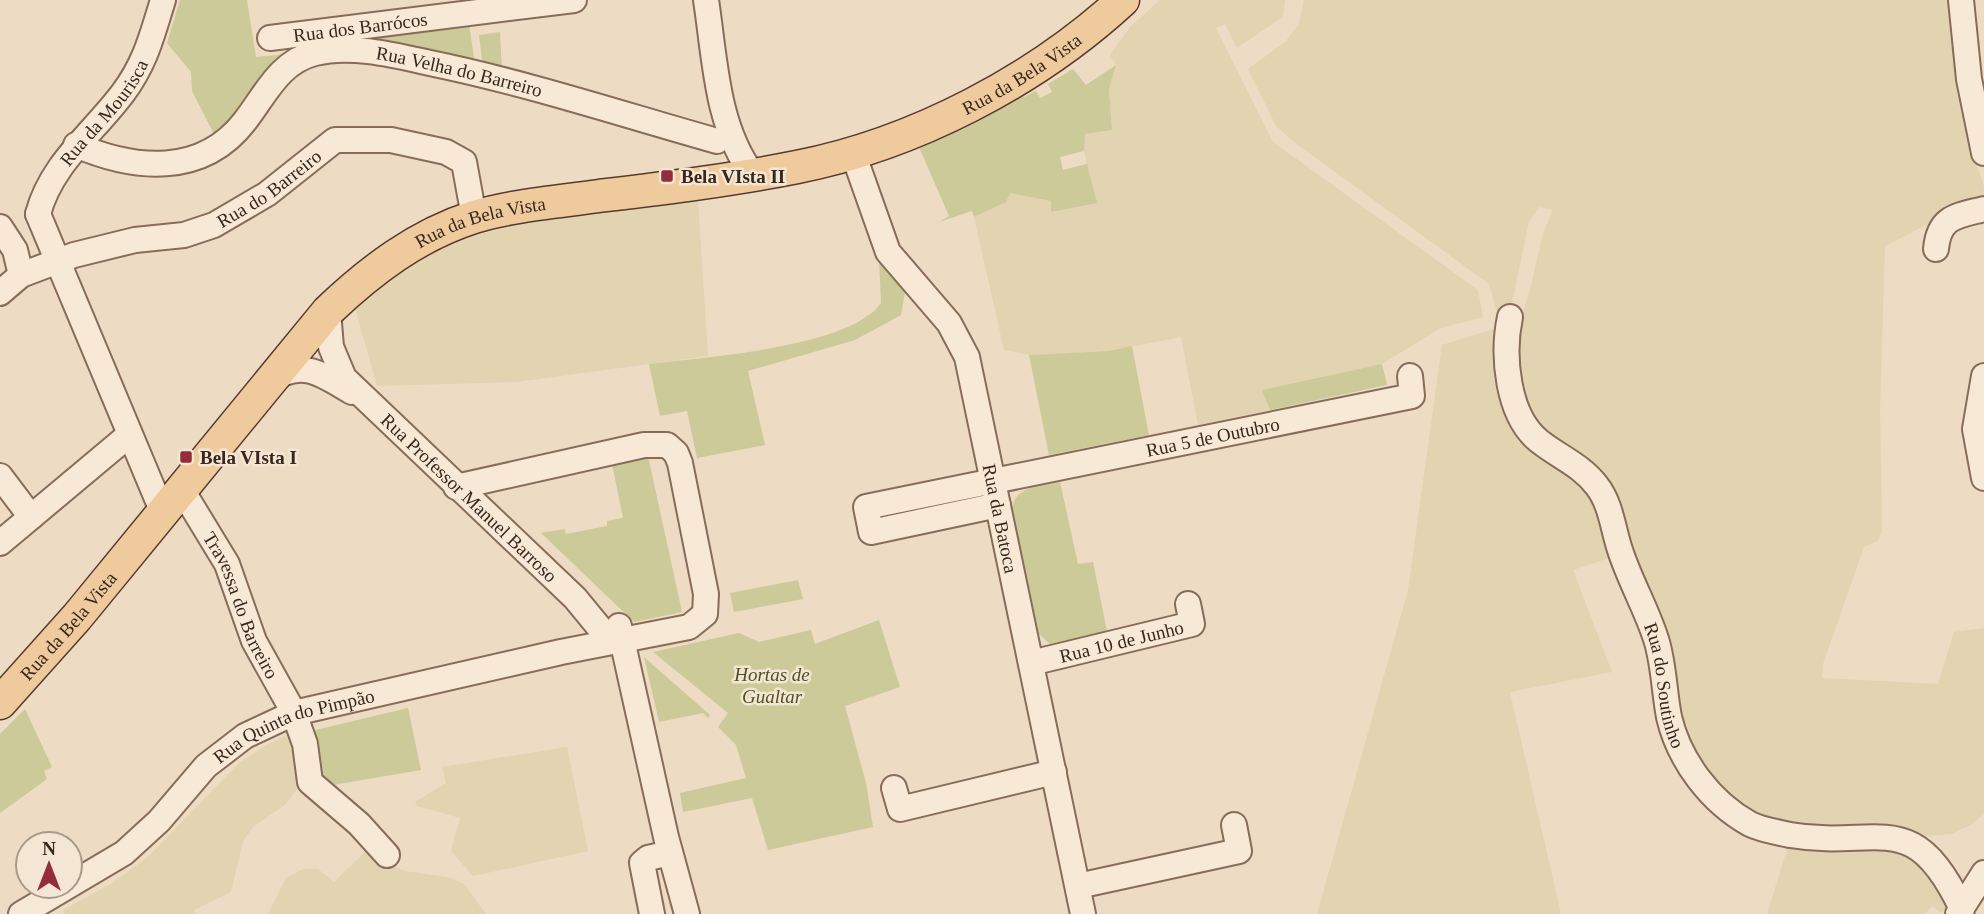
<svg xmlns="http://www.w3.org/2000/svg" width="1984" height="914" font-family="Georgia,serif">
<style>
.farmland{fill:#e2d4b1}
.green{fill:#cbca98}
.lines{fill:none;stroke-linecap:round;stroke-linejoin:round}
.minor-casing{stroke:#876c5a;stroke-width:28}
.major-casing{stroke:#553b2f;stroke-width:35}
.minor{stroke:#f8e9d6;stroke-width:24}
.major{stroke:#efca9c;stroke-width:32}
.poi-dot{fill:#942c3a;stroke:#f4e6d3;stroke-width:2.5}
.labels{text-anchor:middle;stroke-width:5;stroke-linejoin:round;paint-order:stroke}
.street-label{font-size:19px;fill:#37271e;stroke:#f4e6d3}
.poi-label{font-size:19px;font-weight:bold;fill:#37271e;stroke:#f4e6d3;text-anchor:start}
.park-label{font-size:19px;font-style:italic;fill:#4d5325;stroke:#f4e6d3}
</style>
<rect width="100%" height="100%" fill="#eddbc3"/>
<path class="farmland" d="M1160,0H1285L1283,17L1237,48L1225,24L1216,28L1273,142L1478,290L1483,317L1439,329L1382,364L1263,390L1270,410L1198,425L1181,337L1109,351L1029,355L1004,350L974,217L1005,202L1009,193L1051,201L1096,203L1084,151V134L1112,130L1109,89L1116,65L1110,55L1130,27Z
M1304,0H1949L1971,147L1984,187V201L1965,205L1885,246L1880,409L1882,531L1878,541L1864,547L1823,664L1822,678L1938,684L1954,632L1984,628V814L1971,825L1951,834L1917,837L1815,830L1750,816L1694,762L1617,520L1534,424L1516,376L1517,329L1529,294L1543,233L1553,210L1539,207L1529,221L1511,308L1497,312L1489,284L1294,142L1276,126L1248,69L1285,42L1299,24Z
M698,199L708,356L517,382L377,386L355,308L387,280L423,257L453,242L530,221Z
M1497,328L1548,459L1594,494L1615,556L1573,570L1612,672L1510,692L1561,914H1317L1408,590L1442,345Z
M296,731L300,785L285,805L253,827L243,841L231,892L194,910L196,914H64L63,910L111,884L149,856L239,763L266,745Z
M567,747L588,851L473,876L451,851L460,818L417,806L415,802L446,783L442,767Z
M1790,840L1902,846L1952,902L1941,913L1932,906L1925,914H1767Z
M371,846L390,865L405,871L452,878L464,884L486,914H268L286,878L303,869H318L334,882Z"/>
<path class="green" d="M180,0H247L256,57L289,54V48L469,24L475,64L325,45L240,113L215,136L192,91L191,72L167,43Z
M500,32L502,71L483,67L479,35Z
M1116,65L1109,89L1112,130L1085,134L1084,151L1060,157L1063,170L1087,164L1097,203L1051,212V201L1010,193L1006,202L974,217L972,211L939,222L949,216L919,147L1022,94L1024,97L1036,91L1040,98L1052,92L1048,84L1073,69L1086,85Z
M879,258L905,292L901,315L855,340L748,371L765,445L697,458L687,411L660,416L649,364C703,357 850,348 881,303Z
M1132,346L1149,435L1049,455L1029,355L1109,351Z
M1382,364L1387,385L1270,410L1262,390Z
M648,456L682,612L634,622L541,533L565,529L566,534L607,526V521L623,518L612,464Z
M1060,482L1078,564L1093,562L1107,631L1050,644L1039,634L1012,507C1016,486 1042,486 1060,482Z
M798,580L803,599L734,612L730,593Z
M879,620L900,687L845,706L866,783L873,827L768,850L752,798L683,812L680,793L746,778L736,745L718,727L728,713L653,652L739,633L759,642L811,630L815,644Z
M644,657L710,715L708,718L703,713L659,722Z
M408,708L421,770L321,787L307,732Z
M25,709L52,767L44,771L47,779L0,813V734Z"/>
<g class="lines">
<g class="minor-casing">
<g id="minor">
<path d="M706,0C715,58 716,126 753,175"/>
<path d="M1961,0L1969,79L1984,153"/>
<path id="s1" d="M270,38L574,0"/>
<path id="s2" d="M76,145C134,170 202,177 245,121C266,94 279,62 315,53C351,44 394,55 430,63C527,83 621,114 717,141"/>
<path id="s3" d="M853,153L888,252L949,323L967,357L1083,914"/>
<path d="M38,214L163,513"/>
<path id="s4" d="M38,214C51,164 93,133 123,93C146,62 152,35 163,0"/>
<path d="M0,227L15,250L21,275"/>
<path d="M1936,249C1939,216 1957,216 1984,209"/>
<path id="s5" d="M0,293L21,275L74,255L135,240L184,235L214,225L267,194L335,140H391L446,152L464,162L474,217"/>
<path id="s6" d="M328,311L331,347L344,378L575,598L603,632L620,642"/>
<path id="s7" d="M1510,317C1502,355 1507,415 1539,441C1559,457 1581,465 1597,486C1611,504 1613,529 1620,550C1630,581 1646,608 1656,639C1664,664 1664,691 1669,717C1679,760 1710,802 1750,824C1762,830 1777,832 1790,835C1879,850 1912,804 1962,909"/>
<path d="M1984,376L1975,429L1984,478"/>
<path d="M271,380C304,359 321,374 352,392"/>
<path d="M0,476L31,517"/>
<path id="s8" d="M182,490L227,564L254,641L294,713L305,744L310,782L359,824L387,855"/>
<path id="s9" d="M998,505L871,532L866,507L1412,396L1410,376"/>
<path d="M0,543L129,435"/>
<path d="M619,626L666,837L687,914"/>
<path id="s10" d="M1031,663L1192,624L1188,604"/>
<path d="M894,788L900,809L1054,772"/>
<path d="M1078,886L1239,851L1234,825"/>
<path id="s11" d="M21,914L124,853L159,821L206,766L245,736L294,713L561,652L689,627L705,614L706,594L680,463L676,453L667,445H644L456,487"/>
<path d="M652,914L642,863L648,858L670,853"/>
<path d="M1958,914L1984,873"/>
</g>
</g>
<g class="major-casing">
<g id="major">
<path id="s12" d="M0,703L77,617L328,311C370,271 417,235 474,217C514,205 557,202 599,196C665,188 732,180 797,167C914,144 1035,81 1123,0"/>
</g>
</g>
<use href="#minor" class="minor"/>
<use href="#major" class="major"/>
</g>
<g class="poi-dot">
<rect x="660" y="169" width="14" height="14" rx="3.5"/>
<rect x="179" y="450" width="14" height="14" rx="3.5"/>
</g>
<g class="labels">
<g class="street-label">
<text dy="7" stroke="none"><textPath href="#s1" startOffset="91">Rua dos Barrócos</textPath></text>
<text dy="7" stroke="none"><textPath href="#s12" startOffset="1258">Rua da Bela Vista</textPath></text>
<text dy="7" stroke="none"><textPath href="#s2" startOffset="432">Rua Velha do Barreiro</textPath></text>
<text dy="7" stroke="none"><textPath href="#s4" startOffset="122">Rua da Mourisca</textPath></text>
<text dy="7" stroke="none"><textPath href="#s5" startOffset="294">Rua do Barreiro</textPath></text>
<text dy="7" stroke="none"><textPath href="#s12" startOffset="691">Rua da Bela Vista</textPath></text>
<text dy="7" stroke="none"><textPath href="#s9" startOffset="509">Rua 5 de Outubro</textPath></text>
<text dy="7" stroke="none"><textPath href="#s6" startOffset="243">Rua Professor Manuel Barroso</textPath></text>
<text dy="7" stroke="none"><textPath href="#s3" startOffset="402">Rua da Batoca</textPath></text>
<text dy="7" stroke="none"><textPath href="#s8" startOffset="130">Travessa do Barreiro</textPath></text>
<text dy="7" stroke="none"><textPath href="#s12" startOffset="103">Rua da Bela Vista</textPath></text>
<text dy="7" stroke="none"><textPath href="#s10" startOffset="93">Rua 10 de Junho</textPath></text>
<text dy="7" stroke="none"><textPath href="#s7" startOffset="418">Rua do Soutinho</textPath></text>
<text dy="7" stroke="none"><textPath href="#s11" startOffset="338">Rua Quinta do Pimpão</textPath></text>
</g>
<g class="poi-label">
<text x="681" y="183">Bela VIsta II</text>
<text x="200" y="464">Bela VIsta I</text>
</g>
<g class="park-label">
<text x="772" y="681">Hortas de<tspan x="772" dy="22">Gualtar</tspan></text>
</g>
</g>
<g transform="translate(49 865)"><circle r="33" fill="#f4e6d3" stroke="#a89a8b" stroke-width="2"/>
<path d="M0-5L12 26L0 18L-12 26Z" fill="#942c3a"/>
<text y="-10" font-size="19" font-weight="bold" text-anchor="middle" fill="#37271e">N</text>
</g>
</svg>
